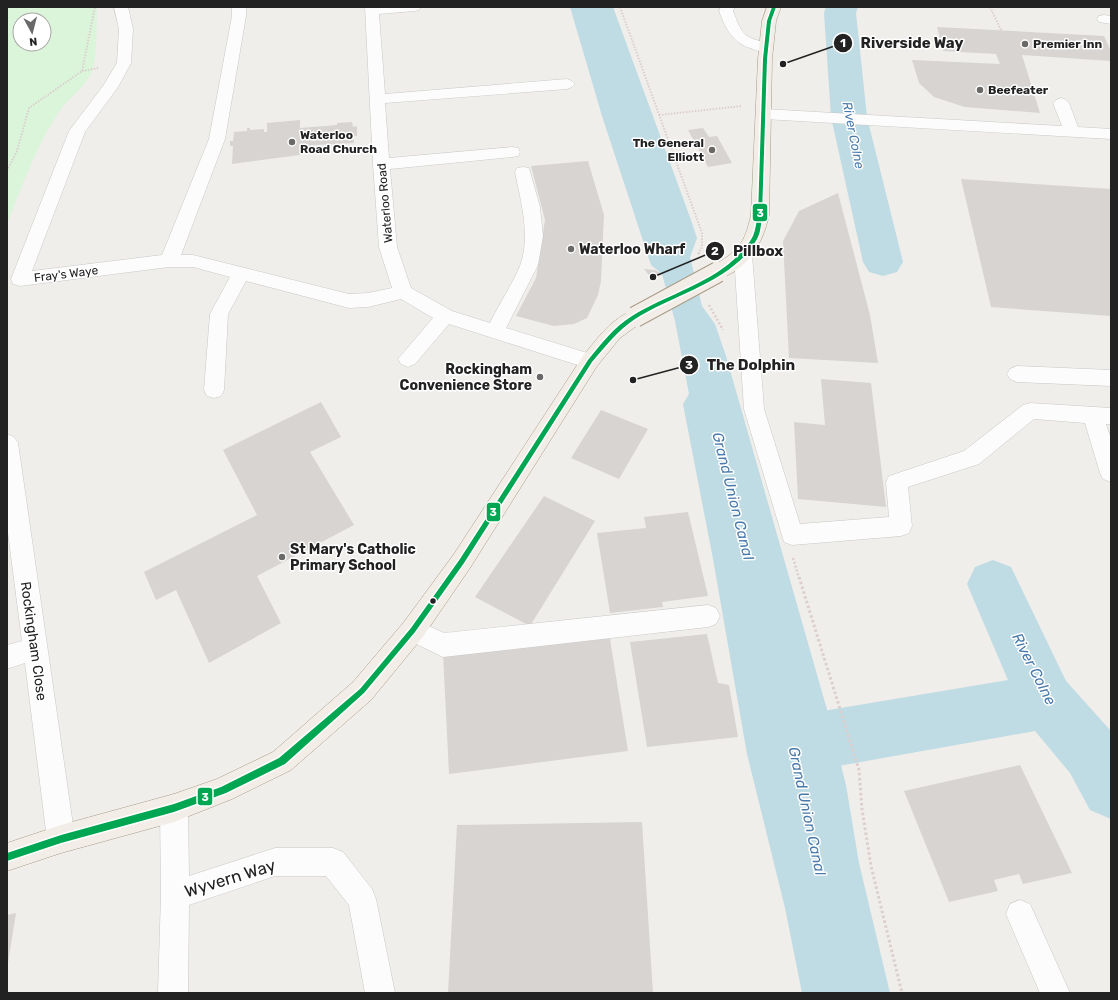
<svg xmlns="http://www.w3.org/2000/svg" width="1118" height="1000" font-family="Rubik,sans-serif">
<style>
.park{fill:#daf5da;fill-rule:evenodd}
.water{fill:#bfdbe3}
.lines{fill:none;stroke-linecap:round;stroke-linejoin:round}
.river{fill:#bfdbe3;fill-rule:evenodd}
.building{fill:#d7d4d2}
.minor-casing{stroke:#c9c8c7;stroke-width:1}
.major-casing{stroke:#a79c86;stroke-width:1}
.path-far2{stroke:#dccecd;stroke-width:2;stroke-dasharray:1.5 1.5;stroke-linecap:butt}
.path-far1{stroke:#dccecd;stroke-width:2.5;stroke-dasharray:2 2;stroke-linecap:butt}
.path{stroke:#dccecd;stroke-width:3;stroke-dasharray:2.5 2.5;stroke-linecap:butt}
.minor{fill:#fdfcfc;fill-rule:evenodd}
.major{fill:#f3ede7;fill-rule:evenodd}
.major-bridge-casing{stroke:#a79c86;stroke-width:22;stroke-linecap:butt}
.major-bridge{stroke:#f3ede7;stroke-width:20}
.bus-1-casing{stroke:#fff;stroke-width:3}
.bus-1{fill:#00a651;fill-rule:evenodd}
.poi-dot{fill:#6a6968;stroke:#fff;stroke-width:1.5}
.bus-dot{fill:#222;stroke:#fff;stroke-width:1.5}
.labels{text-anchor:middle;stroke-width:3;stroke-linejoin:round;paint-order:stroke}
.far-poi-label{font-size:12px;font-weight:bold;fill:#222;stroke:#fff;text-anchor:start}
.far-street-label{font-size:12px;fill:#222;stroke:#fff}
.far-water-label{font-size:13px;font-style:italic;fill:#4a7aab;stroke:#fff}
.poi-label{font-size:14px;font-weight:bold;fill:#222;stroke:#fff;text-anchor:start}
.street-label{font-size:14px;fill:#222;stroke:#fff}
.water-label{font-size:15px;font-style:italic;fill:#4a7aab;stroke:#fff}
.near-street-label{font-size:17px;fill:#222;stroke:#fff}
.leader{fill:none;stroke:#222;stroke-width:1.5}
.callout-dot{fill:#222;stroke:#fff;stroke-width:1.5}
.mark-label{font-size:12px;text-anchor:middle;font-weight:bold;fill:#fff}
.callout-label{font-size:15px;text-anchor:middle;font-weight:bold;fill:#222;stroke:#fff;stroke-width:3;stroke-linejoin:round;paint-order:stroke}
.line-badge{stroke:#fff;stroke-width:1.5}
.badge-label{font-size:11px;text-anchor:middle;font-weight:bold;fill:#fff}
</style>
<rect width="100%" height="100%" fill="#f0eeeb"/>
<path class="park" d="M7,7H97C96,27 98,48 93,68C88,86 68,98 58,113C36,147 22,186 7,224ZM20,20H44V44H20Z"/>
<path class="water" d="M570,7H613L691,220L697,238L690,257L702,306L715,324L726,356L828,713L846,785L859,863L890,993H802L785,908L747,754L713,559L683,404L689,394L675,321L662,274L651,265L602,116Z"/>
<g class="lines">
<path class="river" d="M826,7H858L856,13L867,117L903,262L897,272L883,276L869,272L863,262L831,117L824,13Z
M993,560L1011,567L1066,681L1111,731V819L1090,810L1070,773L1035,731L793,774L773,765L764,745L773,725L793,716L1008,680L967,584L975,567Z"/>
</g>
<path class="building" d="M937,27L1104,36L1111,51V61L1022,55L1040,113L965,107L934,97L919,83L912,60L1000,64L996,54L943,51Z
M300,120V128L337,125V123L352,122L353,127L357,126V136H353L354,143L300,146V155L232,164L233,146H230V141H233L234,132L247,131V128H250V130L264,129V132H267V123Z
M703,128L709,137L717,136L732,163L708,167L688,130Z
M588,161L604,215L601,281L598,295L587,318L574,324L554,326L516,316L536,278L545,220L531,166Z
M961,179L1111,189V316L991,307Z
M838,193L870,315L878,363L789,358L783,241L799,211Z
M644,269L655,270L662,274L652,279Z
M821,379L871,383L886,507L798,499L794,422L825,425Z
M321,402L341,437L310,452L354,525L257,576L281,623L209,663L176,590L156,600L144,572L257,515L223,450Z
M601,410L648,429L619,479L571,458Z
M544,496L595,521L530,626L475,597Z
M688,512L708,596L662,602L663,607L610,613L597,533L646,528L644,517Z
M609,633L628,751L449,774L443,654Z
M707,634L718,683L729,685L738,737L647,747L630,642Z
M1020,765L1072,873L1023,884L1019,874L994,880L998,891L949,902L904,791Z
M642,822L653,993H448L457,825Z
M16,913L8,963H7V915Z"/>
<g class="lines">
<g class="minor-casing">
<path id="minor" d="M114,7H128L133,29L131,63L118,87L85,132L32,271L162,255L209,139L232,16V7H246V16L225,139L181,255H193L349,294L368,293L392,288L379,247L373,164L365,7H421L419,10L414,11L379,14L385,94L567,79L572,81L575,84L572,87L567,89L385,103L389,158L512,147L518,148L520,152L518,156L512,157L390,169L397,247L411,288L452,311L490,323C499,304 512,285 520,266C531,236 521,202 515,172L517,168L523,167L529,168L540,207L543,236L538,265L506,328L597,356L600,361L597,366L590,369L449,324L415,364L408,367L401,364L398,359L433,318L401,299L368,307L349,308L246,281L228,314L224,390L221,396L214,398L207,396L204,390L210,314L230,277L193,267H169L20,286L13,284L11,279L69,131L103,86L117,63L119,29Z
M721,7H735L733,11C736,18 739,29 745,34C752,42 768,40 773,48L771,51C765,53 759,51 753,49C732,43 726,29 719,11Z
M1104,15L1111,16V24L1099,22L1097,19L1099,16Z
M1061,98L1066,100L1069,103L1078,127L1111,129V139L764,119L758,117L756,114L758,111L764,109L1062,126L1053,103L1056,100Z
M743,249L749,251L752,255L764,409L800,524L889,517L886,482L889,476L964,451L1023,405L1030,403L1111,408V424H1106L1111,439V482L1103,479L1100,473L1085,423L1034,419L979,464L908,487L912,526L909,533L901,536L792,545L784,542L744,409L734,255L737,251Z
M1017,366L1111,370V386L1017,382L1010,379L1007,374L1010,369Z
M7,434L14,437L18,443L75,839L71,849L61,853L51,849L47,839L25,663L7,669V645L22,641L7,525Z
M708,605L716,608L720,616L716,624L708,627L443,657L404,638L401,630L404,622L413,619L444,633Z
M174,794L184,798L188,808L189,876L275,848H333L343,852L372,889L376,899L395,993H365L349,905L326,876H275L189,905L188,993H158L161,895L160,808L164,798Z
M1020,900L1030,904L1070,993H1040L1006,914L1010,904Z"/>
</g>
<g class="major-casing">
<path id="major" d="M767,7H781L776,21L772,59L769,215C763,243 748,270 718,279L712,277L709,272L712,267C738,250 744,246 751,215L758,59L762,21Z
M635,310L642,312L645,317L642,322L620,338L597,366L470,568L422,638L371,700L291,770L232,799L174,822L61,853L7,871V843L61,825L174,794L217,779L273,752L353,682L404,622L454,554L583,356C598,338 612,317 635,310Z"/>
</g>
<path class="path-far2" d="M620,7L702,233V247L699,252
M990,7L1001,30
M82,71L98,68
M659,115L742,106
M7,171L17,151L29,108L82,71L95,7"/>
<path class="path-far1" d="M698,254L700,251
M709,305L723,330
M793,558L799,578"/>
<path class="path" d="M799,577L859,770L862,809L871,866L902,993"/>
<use href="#minor" class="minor"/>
<use href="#major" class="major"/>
<g class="major-bridge-casing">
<path id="major-bridge" d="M635,317L718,272"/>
</g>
<use href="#major-bridge" class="major-bridge"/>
<g class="bus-1-casing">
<path id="bus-1" d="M772,7H776L771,21L767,59L762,215C761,223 761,232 757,239C733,282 674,294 635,319C618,330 605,347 592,362L464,563L415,632L364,693L285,764L226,793L174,812L61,843L7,861V853L61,835L174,804L221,787L279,758L360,689L411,628L460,559L588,360C601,344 614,327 632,316C667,294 721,281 746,246C749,243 751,240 753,236C756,229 756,222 758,215L763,59L767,21Z"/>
</g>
<use href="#bus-1" class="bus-1"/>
</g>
<g class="poi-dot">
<circle cx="1025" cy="44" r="4"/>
<circle cx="980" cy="90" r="4"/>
<circle cx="292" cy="142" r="4"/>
<circle cx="712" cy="150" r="4"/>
<circle cx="571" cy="249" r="4"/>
<circle cx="540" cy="377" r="4"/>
<circle cx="282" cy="557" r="4"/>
</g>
<circle class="bus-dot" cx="433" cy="601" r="3.5"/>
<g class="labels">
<g class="far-poi-label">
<text x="1033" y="48">Premier Inn</text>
<text x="988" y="94">Beefeater</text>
<text x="300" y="139">Waterloo<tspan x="300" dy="14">Road Church</tspan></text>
<text x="704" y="147" text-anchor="end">The General<tspan x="704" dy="14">Elliott</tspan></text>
</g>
<g class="far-street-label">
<text transform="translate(385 203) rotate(-95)" y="4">Waterloo Road</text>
<text transform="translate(66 274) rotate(-7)" y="4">Fray's Waye</text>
</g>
<g class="far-water-label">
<text transform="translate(854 135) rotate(79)" y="5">River Colne</text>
</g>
<g class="poi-label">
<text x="579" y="254">Waterloo Wharf</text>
<text x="532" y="374" text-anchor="end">Rockingham<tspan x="532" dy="16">Convenience Store</tspan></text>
<text x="290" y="554">St Mary's Catholic<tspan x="290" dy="16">Primary School</tspan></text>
</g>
<g class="street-label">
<text transform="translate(34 641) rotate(82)" y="5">Rockingham Close</text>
</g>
<g class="water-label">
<text transform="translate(733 496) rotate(76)" y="5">Grand Union Canal</text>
<text transform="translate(1034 669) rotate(63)" y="5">River Colne</text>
<text transform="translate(807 811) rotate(78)" y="5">Grand Union Canal</text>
</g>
<g class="near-street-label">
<text transform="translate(230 878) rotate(-17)" y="6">Wyvern Way</text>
</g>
</g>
<path class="leader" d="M783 64L843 43M653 277L715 251M633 380L689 365"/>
<g class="callout-dot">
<circle cx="783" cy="64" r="4"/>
<circle cx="653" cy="277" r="4"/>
<circle cx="633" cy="380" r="4"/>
<circle cx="843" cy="43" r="10"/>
<circle cx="715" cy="251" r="10"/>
<circle cx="689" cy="365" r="10"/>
</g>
<g class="mark-label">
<text x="843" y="47">1</text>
<text x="715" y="255">2</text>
<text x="689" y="369">3</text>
</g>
<g class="callout-label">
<text x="912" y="48">Riverside Way</text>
<text x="758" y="256">Pillbox</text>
<text x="751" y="370">The Dolphin</text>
</g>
<g class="line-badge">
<rect x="752" y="203" width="16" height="19" rx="4" fill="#00a651"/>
<rect x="486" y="502" width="15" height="20" rx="4" fill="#00a651"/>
<rect x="197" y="787" width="16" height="19" rx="4" fill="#00a651"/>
</g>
<g class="badge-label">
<text x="760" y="217">3</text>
<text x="493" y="516">3</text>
<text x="205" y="801">3</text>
</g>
<rect width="1118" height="1000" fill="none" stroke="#222222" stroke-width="16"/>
<g transform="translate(32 32) rotate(173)"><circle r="19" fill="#ffffff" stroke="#a7a7a7"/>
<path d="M0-3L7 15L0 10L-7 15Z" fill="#6a6968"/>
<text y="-6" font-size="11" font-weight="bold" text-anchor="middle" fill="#222222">N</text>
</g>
</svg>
